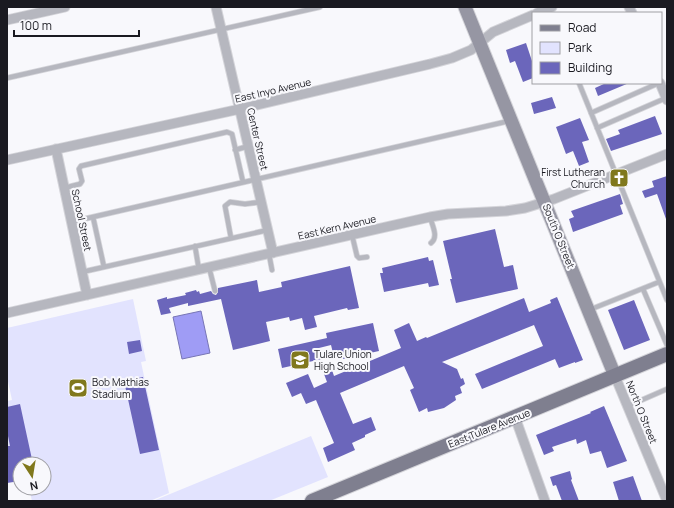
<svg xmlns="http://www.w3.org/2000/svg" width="674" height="508" font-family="Manrope,sans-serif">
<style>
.green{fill:#e2e3fe}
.water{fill:#9f9cf5;stroke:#7775b5}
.building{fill:#6b66bb}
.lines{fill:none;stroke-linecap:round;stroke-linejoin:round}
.lane-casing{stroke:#d4d4d9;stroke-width:6}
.street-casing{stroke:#d4d4d9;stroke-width:11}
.secondary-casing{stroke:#d4d4d9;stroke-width:15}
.primary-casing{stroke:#d4d4d9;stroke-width:16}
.lane{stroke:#b6b7bf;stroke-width:4.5}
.street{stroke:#b6b7bf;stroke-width:9}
.secondary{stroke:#9696a3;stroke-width:13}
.primary{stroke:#7f7f8f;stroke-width:14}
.labels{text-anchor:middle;stroke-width:4;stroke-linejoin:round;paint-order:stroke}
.street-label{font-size:10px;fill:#1a1a21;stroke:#f8f8fc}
.poi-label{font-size:10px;fill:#1a1a21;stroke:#f8f8fc;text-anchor:start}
</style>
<rect width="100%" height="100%" fill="#f8f8fc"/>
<path class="green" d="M133,299L146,361L141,362L169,493L150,501H32L29,488H44V464H20V488H29L18,490L7,441V401L12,400L7,377V328Z
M311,436L328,477L269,501H153Z"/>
<path class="water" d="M201,311L210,353L182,359L173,317Z"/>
<path class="building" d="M526,43L533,64V78L523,82L515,61L510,63L506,50Z
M606,83H629L598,96L595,88Z
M552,97L556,108L534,114L531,103Z
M655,116L662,134L611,151L606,139L620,134L618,130Z
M580,118L589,140L582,142L589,162L579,166L573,151L566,154L556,127Z
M667,176V219H666L657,194L645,198L642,191L654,187L652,181Z
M620,194L623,204L620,205L623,214L573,232L569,219L574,217L571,211Z
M495,229L504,267L513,265L518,289L456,303L450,279H452L443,241Z
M428,257L429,261L433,260L439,285L429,287L428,283L384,292L380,273H383L382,268Z
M350,266L359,308L348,310L347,308L314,316L317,327L305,330L302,318L290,321L289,317L266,322L270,341L233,350L221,299L188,306V303L169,308L171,313L161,315L157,300L167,297V299L186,295L185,293L196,290L197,292L199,291L200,294L211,291L213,294L216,295L218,292V288L257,280L259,292L282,287L281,282Z
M557,297L583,360L575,363V362L559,368L555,359L482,389L475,374L543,346L534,325L442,362L457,369L461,379L463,378L465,384L460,387L462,393L455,396L456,400L444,408L428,412L427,408L419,412L410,390L414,388L404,366L340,393L353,424L371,417L376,430L365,435V437L352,443L355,450L328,462L323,448L334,443L316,400L306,404L301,393L292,397L286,383L308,374L314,388L327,382L324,374L332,370L334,376L401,348L394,330L409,323L417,341L426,337L427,338L524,298L529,312L551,303L550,300Z
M634,300L650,340L624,350L608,310Z
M373,323L379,351L343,359L342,355L334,357L331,345L319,348L322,359L282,368L278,349L327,338L326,333Z
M140,340L142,351L129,354L127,342Z
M143,377L159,450L140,454L124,381Z
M20,404L33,464H20V481L7,483V446H10L7,431V407Z
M604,406L627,461L607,468L601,451L590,454L586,440L577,444L576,439L552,447L554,451L544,455L536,435L591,413L590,412Z
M570,471L572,479L571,480L579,501H562L556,485L553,486L550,477Z
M633,476L642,501H619L613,482Z"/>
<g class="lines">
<g class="lane-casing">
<path id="lane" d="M7,78L320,7
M579,83L667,300
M591,113L659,83
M597,128L666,98
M235,150L249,146
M64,188L80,184L82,181L79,169L81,166L227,132L232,134L243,182
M93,217L104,267
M430,217C432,225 439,237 431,243
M71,222L509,121
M352,235L357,256L359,258L367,257
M231,238L225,206L230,202L245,204L261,202
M195,246L199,270
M269,254L272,270
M209,267L215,291
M82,272L268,230
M643,289L667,345
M589,310L659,282
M628,406L667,389"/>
</g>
<g class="street-casing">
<path id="street" d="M216,7L273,253
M629,7L632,13
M537,13L552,7
M7,20L65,7
M660,83L667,100
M56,149L87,295
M7,160L240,109L430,64L452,58L471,50L493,32L533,15
M7,313L430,217L448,214L506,211L525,208L554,199L667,154
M615,376L667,501
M515,417L545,501"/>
</g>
<g class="secondary-casing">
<path id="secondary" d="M465,7L615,376"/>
</g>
<g class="primary-casing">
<path id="primary" d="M312,501L667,354"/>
</g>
<use href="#lane" class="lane"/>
<use href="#street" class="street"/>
<use href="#secondary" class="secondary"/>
<use href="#primary" class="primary"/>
</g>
<defs>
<g id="church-square" transform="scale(1)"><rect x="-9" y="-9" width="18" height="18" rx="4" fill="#80781d" stroke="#f8f8fc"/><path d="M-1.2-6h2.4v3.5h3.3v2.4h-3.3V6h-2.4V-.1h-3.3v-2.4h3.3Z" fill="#fff"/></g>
<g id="school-square" transform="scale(1)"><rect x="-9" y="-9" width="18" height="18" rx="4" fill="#80781d" stroke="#f8f8fc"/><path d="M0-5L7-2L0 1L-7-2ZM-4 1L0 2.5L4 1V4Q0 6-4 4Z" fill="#fff"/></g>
<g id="stadium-square" transform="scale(1)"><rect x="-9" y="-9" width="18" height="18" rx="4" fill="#80781d" stroke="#f8f8fc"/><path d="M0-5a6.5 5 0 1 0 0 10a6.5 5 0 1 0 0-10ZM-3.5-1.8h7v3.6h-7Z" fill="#fff"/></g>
</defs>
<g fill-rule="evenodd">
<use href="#church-square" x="619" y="178"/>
<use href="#school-square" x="300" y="360"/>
<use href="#stadium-square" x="78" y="388"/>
</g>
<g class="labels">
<g class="street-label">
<text transform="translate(273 90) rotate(-13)" y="4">East Inyo Avenue</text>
<text transform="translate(258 139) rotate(77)" y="4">Center Street</text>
<text transform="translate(82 220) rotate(78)" y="4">School Street</text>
<text transform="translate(337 227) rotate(-13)" y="4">East Kern Avenue</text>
<text transform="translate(559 236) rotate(68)" y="4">South O Street</text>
<text transform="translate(642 412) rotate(68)" y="4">North O Street</text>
<text transform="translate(489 428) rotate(-22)" y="4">East Tulare Avenue</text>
</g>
<g class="poi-label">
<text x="605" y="176" text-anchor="end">First Lutheran<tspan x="605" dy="12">Church</tspan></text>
<text x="314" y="358">Tulare Union<tspan x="314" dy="12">High School</tspan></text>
<text x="92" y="386">Bob Mathias<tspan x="92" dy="12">Stadium</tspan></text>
</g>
</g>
<rect width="674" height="508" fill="none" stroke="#1a1a21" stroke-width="16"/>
<rect x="532" y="12" width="130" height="72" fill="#f8f8fc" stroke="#9f9fa4"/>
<rect x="540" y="25" width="20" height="6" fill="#7f7f8f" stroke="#9f9fa4"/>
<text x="568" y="32" font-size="12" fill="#1a1a21">Road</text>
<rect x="540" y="42" width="20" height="12" fill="#e2e3fe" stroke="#9f9fa4"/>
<text x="568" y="52" font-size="12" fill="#1a1a21">Park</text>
<rect x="540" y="62" width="20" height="12" fill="#6b66bb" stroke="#9f9fa4"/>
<text x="568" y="72" font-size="12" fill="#1a1a21">Building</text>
<g transform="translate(32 476) rotate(168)"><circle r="19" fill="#f8f8fc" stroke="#9f9fa4"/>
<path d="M0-3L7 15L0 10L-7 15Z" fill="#80781d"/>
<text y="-6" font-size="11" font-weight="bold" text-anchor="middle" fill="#1a1a21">N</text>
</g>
<path d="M14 30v6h125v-6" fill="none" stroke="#1a1a21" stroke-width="2"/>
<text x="20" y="30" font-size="12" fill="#1a1a21" stroke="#f8f8fc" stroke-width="3" paint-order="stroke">100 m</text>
</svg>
